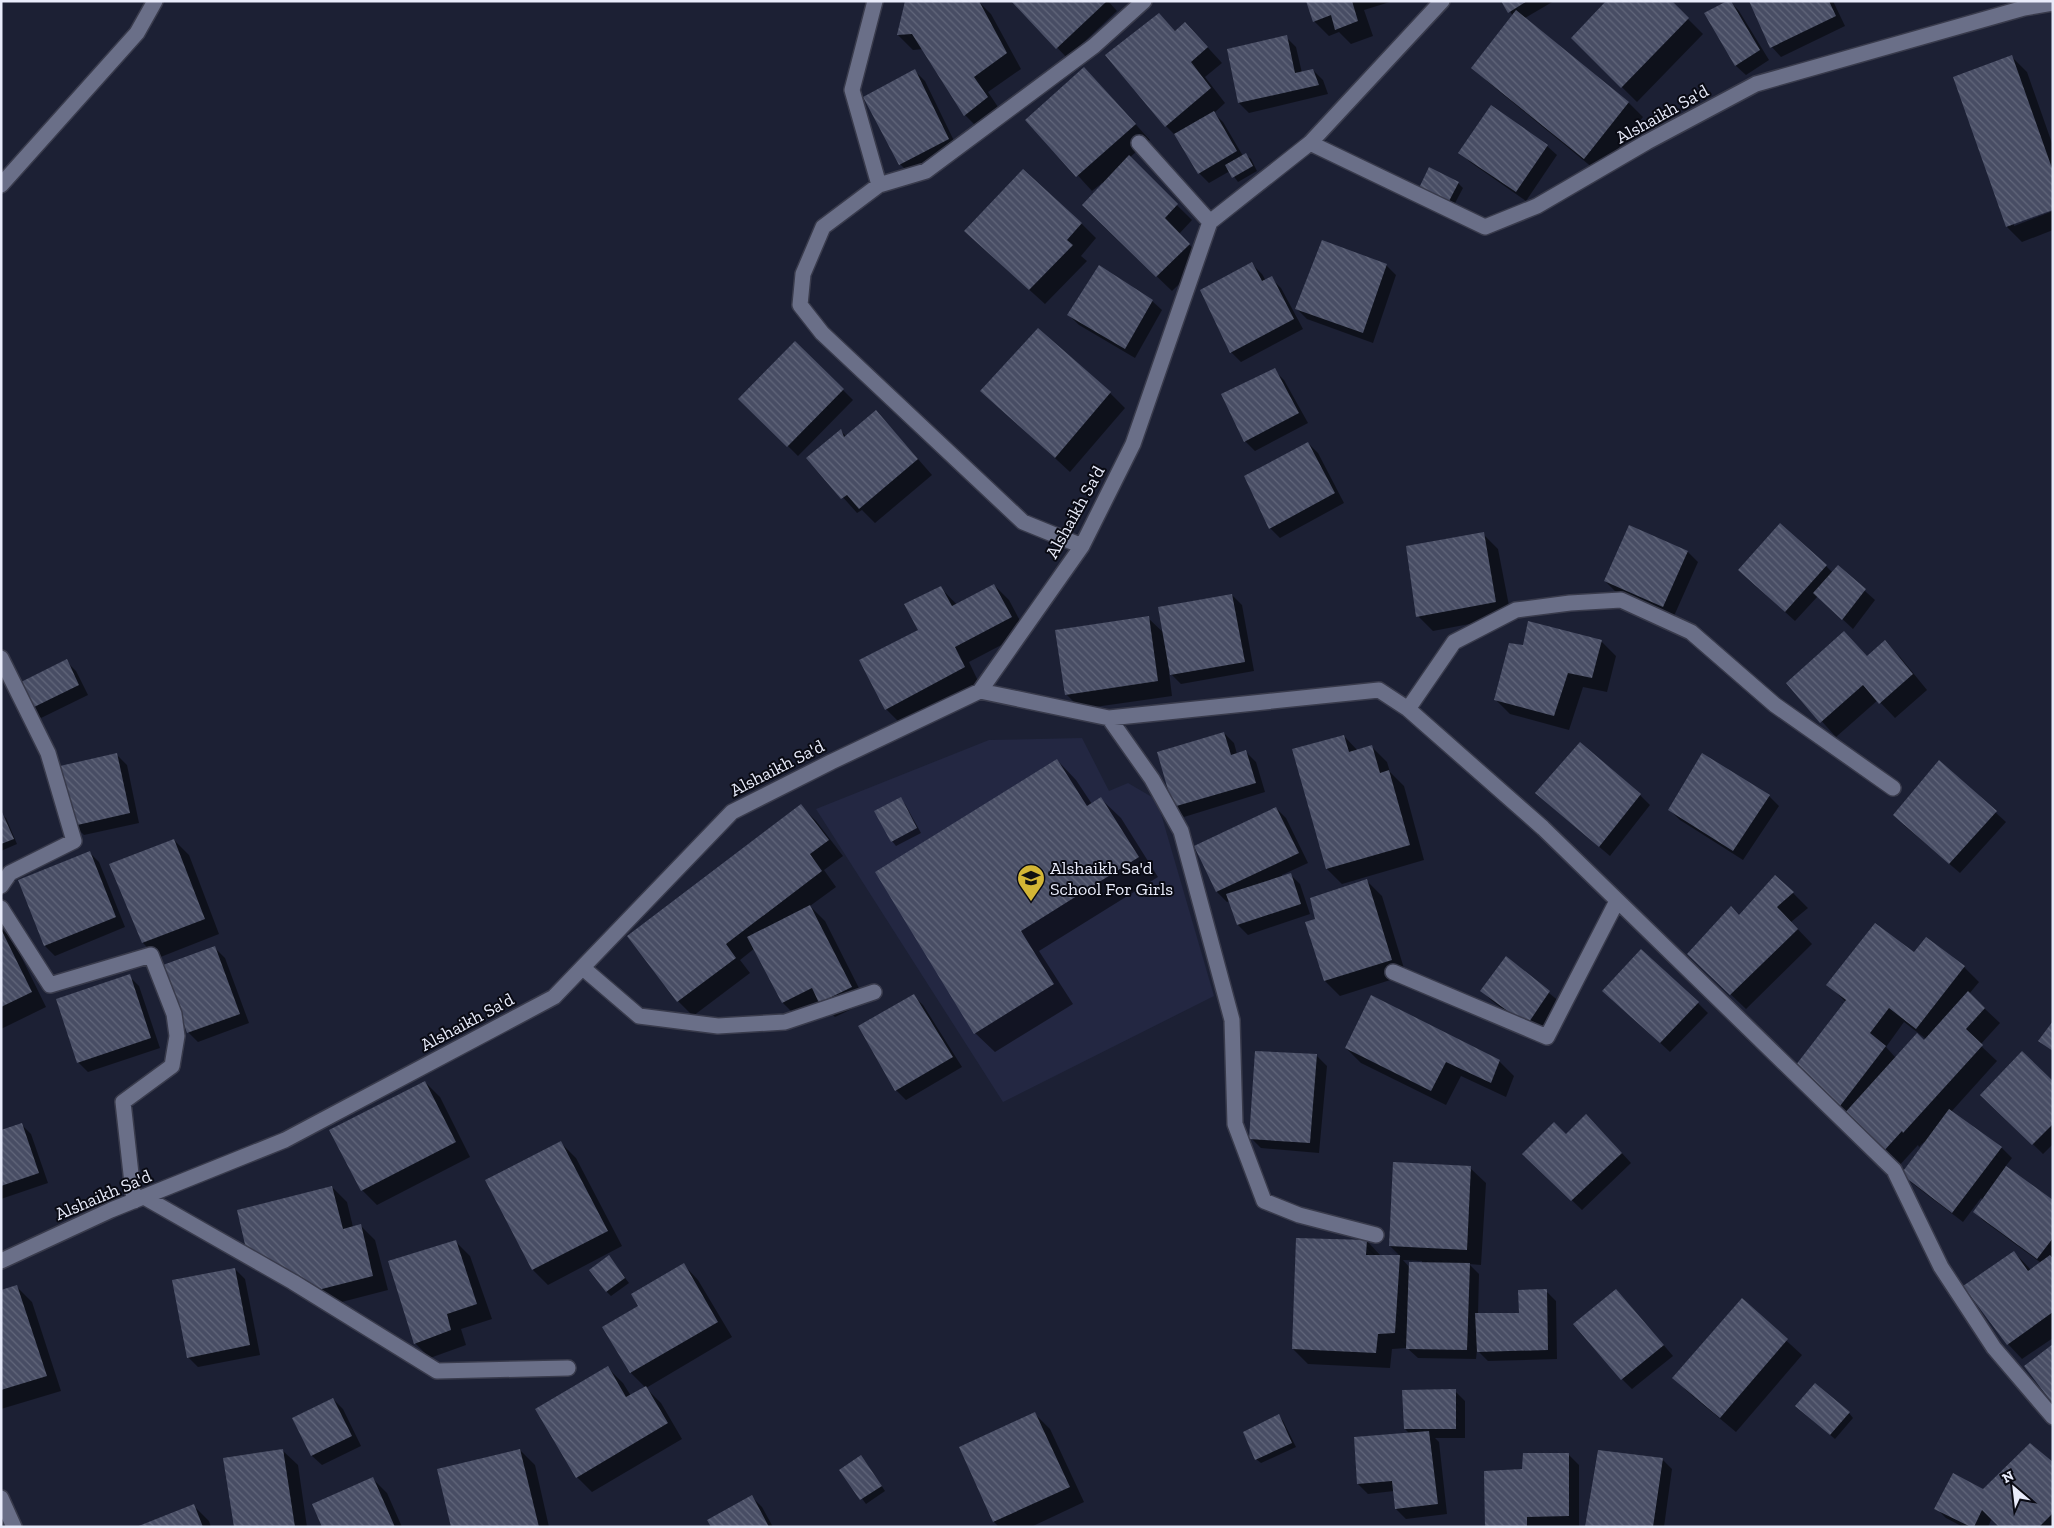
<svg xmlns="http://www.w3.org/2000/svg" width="2054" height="1528" font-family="'Zilla Slab',serif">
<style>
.built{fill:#232742}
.shadow{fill:#0007;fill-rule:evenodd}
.building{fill:url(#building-back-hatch)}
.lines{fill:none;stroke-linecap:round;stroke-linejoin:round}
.minor-casing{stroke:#393b4c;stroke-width:18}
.minor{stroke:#6a6f88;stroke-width:15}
.labels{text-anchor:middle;stroke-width:4;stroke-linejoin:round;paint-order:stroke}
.street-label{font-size:18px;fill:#e9ecfb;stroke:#090a13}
.poi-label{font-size:18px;fill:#e9ecfb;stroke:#090a13;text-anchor:start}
</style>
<defs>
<pattern id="building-back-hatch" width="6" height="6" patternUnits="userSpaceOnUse" patternTransform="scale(1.25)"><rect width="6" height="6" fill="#484d64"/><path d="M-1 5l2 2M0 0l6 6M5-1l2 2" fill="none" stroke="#62677b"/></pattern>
</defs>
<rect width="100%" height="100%" fill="#1c2034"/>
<path class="built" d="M1082,738L1109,791L1128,783L1157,800L1214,996L1003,1102L816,809L989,740Z"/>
<path class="shadow" d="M978,1L991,14L1021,69L988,92L1002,113L980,130L965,115L923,49L913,50L898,35Z
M1013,1H1108L1117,11L1067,58Z
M1307,1H1393L1364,10L1373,36L1351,44L1339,32L1329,36L1314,21Z
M1503,1H1554L1525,18L1628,102L1643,117L1599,173L1488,82L1473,67L1513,16Z
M1670,1L1703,34L1637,102L1572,38Z
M1730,1L1739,11L1769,60L1746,75L1736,66L1706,14Z
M1750,1H1833L1845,26L1781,57L1772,47Z
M1159,14L1176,32L1200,39L1222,63L1205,77L1225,103L1214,113L1223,122L1243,156L1246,155L1251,159L1257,171L1238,182L1230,171L1209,183L1199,173L1179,139L1166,126Z
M1286,37L1296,47L1302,73L1313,70L1323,80L1328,94L1249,113L1239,103Z
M2012,57L2027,72L2053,146V209L2014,223V226L2053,211V230L2022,242L2007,227L1955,78Z
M1084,68L1150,140L1129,158L1192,220L1179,234L1204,260L1172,291L1098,220L1103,184L1102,183L1092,191L1027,120Z
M915,71L925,81L958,149L910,174L900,164Z
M1547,146L1557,155L1526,201L1470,162L1460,152Z
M1458,183L1463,188L1453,207L1425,192Z
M1081,223L1096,238L1081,256L1087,261L1045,304L981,246Z
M1252,264L1262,274L1266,281L1271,278L1281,288L1303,329L1241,362L1231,352Z
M1386,265L1396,275L1373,343L1307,319L1297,309Z
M1152,301L1162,310L1135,358L1079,325L1069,315Z
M795,342L853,400L798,456L740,399Z
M1274,370L1284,380L1308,423L1255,451L1245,441L1223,395Z
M982,391L1110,393L1125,408L1070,472Z
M876,411L932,475L875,523L862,510L857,513L808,458L841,431L846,436Z
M1308,443L1318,453L1344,503L1280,538L1270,528Z
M1630,527L1688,552L1698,562L1674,616L1615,591L1605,581Z
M1483,534L1498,549L1511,616L1433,631L1418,616Z
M1826,566L1833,573L1838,567L1875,600L1853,629L1818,596L1795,621L1750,580Z
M994,585L1009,600L1026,632L969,662L979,683L901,724L886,709L919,630L940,587L957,605Z
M1232,595L1242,605L1254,671L1181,684L1169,672L1172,696L1081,709L1066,694L1148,618L1164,633Z
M1601,641L1616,656L1607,692L1583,687L1569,730L1510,714L1495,699L1524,647Z
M1885,642L1900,657L1927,690L1895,718L1878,700L1836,737L1788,684L1867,657Z
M66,661L76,671L88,695L41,718L31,708Z
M1224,733L1234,743L1237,754L1246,752L1256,762L1265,792L1184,817L1174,807Z
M1344,736L1358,751L1372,747L1387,762L1390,772L1404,786L1424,860L1342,884L1327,869Z
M117,755L127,765L139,823L84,835L74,825Z
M1057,760L1076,780L1092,804L1101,799L1121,818L1158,877L1039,951L1073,1004L995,1052L975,1033Z
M1939,761L2006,822L1960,873L1904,825Z
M1536,793L1640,795L1650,805L1610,856Z
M1769,796L1779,806L1743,860L1680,820L1670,810Z
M900,799L905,804L921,833L896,846L892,841Z
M801,806L816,821L843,856L824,870L836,887L810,906L825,921L866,1002L835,1017L823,1005L798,1018L783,1003L755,948L740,960L750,973L693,1016L678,1001Z
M1276,808L1286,818L1308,863L1282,875V877L1290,874L1300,884L1310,914L1248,935L1238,925L1230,901L1227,902L1217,892L1196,847Z
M1,814L6,818L17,844L1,851Z
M174,840L189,855L219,934L158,958L143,943L110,865Z
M89,852L99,862L125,927L55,956L45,946L19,881Z
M1367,881L1382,896L1406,975L1340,996L1325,981L1317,920Z
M1793,893L1808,908L1791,922L1812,944L1746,1009L1704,969L1740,916Z
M1,928L13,940L46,1007L1,1029Z
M215,948L225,958L249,1023L198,1042L188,1032Z
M1914,954L1964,967L1979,982L1969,994L2000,1023L1980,1045L1997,1061L1951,1112L2002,1148L2012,1158L2005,1167L2053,1202V1338L2022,1359L2008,1344L2014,1252L2031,1270L2041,1263L1984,1221L1974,1211L1983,1200L1981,1198L1963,1222L1913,1184L1903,1174L1925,1143L1924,1142L1919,1147L1918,1145L1898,1167L1808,1085L1846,1002L1828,985ZM1904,1022L1926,1039L1896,1058L1886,1047Z
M1506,958L1560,1002L1537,1034L1492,1001L1482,991Z
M129,976L139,986L160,1048L88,1072L78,1062Z
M913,995L923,1005L962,1067L906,1100L896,1090Z
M1614,1000L1698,1003L1708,1013L1670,1052Z
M1346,1048L1499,1061L1514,1076L1506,1097L1461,1076L1446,1105L1361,1063Z
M1317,1056L1327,1066L1319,1153L1261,1148L1251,1138Z
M425,1082L440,1097L470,1157L377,1205L362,1190Z
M2053,1083V1144L2043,1154L1982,1095Z
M21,1124L31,1134L48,1183L1,1199V1131Z
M1596,1125L1631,1163L1582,1210L1534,1164L1566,1135Z
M561,1143L576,1158L622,1246L548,1285L533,1270Z
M1470,1168L1486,1183L1481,1265L1469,1264L1479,1274L1478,1315L1521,1314L1546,1291L1556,1301L1557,1359L1488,1361L1477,1350L1476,1359L1418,1358L1407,1348L1392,1349L1390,1368L1308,1364L1293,1349L1367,1241L1382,1257H1401L1390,1246ZM1403,1260L1422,1261V1264L1410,1268Z
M332,1187L347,1202L353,1227L360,1225L375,1240L388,1290L330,1305L238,1211Z
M455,1241L470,1256L492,1319L461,1329L466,1345L430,1358L415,1343Z
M609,1257L629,1283L611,1296L606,1291Z
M684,1265L698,1280L732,1337L646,1388L661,1403L682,1439L592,1492L577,1477L608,1368L623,1383L631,1396L646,1388L631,1373L604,1327L640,1306Z
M235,1269L245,1279L260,1355L198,1367L188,1357Z
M17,1287L32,1302L61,1391L1,1409V1292Z
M1742,1300L1802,1355L1736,1432L1688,1392L1673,1377Z
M1626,1301L1673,1356L1632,1389L1622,1379Z
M1455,1391L1465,1401V1438H1435L1439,1442L1447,1514L1406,1519L1396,1509L1394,1491L1368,1494L1358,1484L1410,1434L1405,1429Z
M333,1399L343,1409L361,1446L322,1465L312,1456Z
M1801,1410L1849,1413L1853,1418L1835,1439Z
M1035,1414L1050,1429L1084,1502L1031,1527H999L994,1522L960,1448Z
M1279,1416L1283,1421L1296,1447L1261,1463L1256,1459Z
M282,1450L298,1465L307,1527H235Z
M520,1450L535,1465L549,1527H452Z
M1569,1455L1579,1465V1526L1486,1527Z
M1662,1459L1672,1469L1664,1527H1587Z
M865,1461L885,1491L866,1504L841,1470Z
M2053,1463V1527H2001L1992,1518L1988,1527H1963L1946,1518L1936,1508Z
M372,1478L387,1493L402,1527H324Z
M752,1497L762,1507L773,1527H713Z
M194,1506L209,1521L211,1527H139Z"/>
<path class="building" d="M905,1H979L1007,53L974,77L988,97L964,116L912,34L897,35Z
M1011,1H1107L1056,49Z
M1306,1H1352L1358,21L1335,30L1331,15L1313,22Z
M1501,1H1527L1508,13Z
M1606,1H1672L1689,18L1621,88L1571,38Z
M1727,1H1731L1760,50L1735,66L1704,13Z
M1749,1H1829L1836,16L1770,48Z
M1516,10L1629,102L1584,159L1471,68Z
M1159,13L1175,31L1185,22L1208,47L1191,62L1211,88L1165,127L1105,55Z
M1287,35L1295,73L1313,69L1319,85L1238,103L1227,49Z
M2012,55L2053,171V210L2006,227L1953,77Z
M1084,67L1136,124L1076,177L1025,120Z
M915,69L949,139L899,165L863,97Z
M1491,105L1548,145L1516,192L1458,153Z
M1214,111L1237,151L1198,174L1174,134Z
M1246,153L1253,166L1232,178L1225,165Z
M1129,155L1178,204L1165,218L1190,244L1156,277L1082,205Z
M1429,167L1459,182L1448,203L1419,188Z
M1023,169L1082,223L1067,240L1073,245L1029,290L964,231Z
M1322,240L1387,264L1363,333L1295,309Z
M1252,262L1262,281L1272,276L1294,319L1230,353L1200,290Z
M1099,265L1153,300L1125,349L1067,315Z
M1038,328L1111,392L1055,458L980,391Z
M795,341L844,389L787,447L738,399Z
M1275,368L1299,413L1244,442L1221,394Z
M876,410L918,459L859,509L847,495L841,499L806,458L841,429L844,437Z
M1308,442L1335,493L1269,529L1244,476Z
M1780,523L1827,565L1785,612L1738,570Z
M1629,525L1688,551L1663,607L1604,581Z
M1484,532L1496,602L1416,617L1406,546Z
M1838,565L1866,589L1842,620L1813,593Z
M994,584L1012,617L955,647L965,667L885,710L859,660L918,630L904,604L941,586L952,606Z
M1232,594L1245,662L1170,675L1158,607Z
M1149,616L1158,681L1065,695L1055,630Z
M1528,621L1602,640L1592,678L1568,673L1554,716L1494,700L1509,643L1523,645Z
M1844,631L1867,656L1885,640L1913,674L1879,704L1863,685L1820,723L1786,683Z
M67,659L79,685L30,709L17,684Z
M1224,732L1231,755L1246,750L1256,783L1173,807L1157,752Z
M1344,735L1349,752L1372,745L1380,773L1389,770L1410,845L1326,869L1292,749Z
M1580,742L1641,794L1599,847L1535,793Z
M117,753L130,813L73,826L60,766Z
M1702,753L1770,795L1733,851L1668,810Z
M1057,759L1087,806L1101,797L1139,857L1021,931L1054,984L974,1034L875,872Z
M1939,760L1997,811L1949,864L1893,815Z
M901,797L917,828L891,842L874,811Z
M801,804L829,840L810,854L822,871L726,944L736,958L677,1002L627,936Z
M1276,807L1299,853L1216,892L1194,846Z
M1,810L14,839L1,844Z
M174,839L205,919L142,943L109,864Z
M90,851L116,917L44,946L18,880Z
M1291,873L1301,904L1237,925L1226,894Z
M1775,875L1794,892L1777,907L1798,929L1730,995L1687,954L1731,906L1739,915Z
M1367,879L1392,960L1324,981L1305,922L1315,919L1310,898Z
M810,905L852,987L819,1003L812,988L782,1003L747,937Z
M1875,923L1914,952L1926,937L1965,966L1916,1029L1889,1008L1870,1033L1886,1046L1840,1106L1792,1070L1846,1000L1826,985Z
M1,929L32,992L1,1007Z
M215,946L240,1014L187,1033L163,965Z
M1641,949L1699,1002L1660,1043L1602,991Z
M1506,956L1550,991L1527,1025L1480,991Z
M130,974L151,1038L77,1063L56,999Z
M1968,991L1985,1008L1966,1029L1983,1045L1903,1133L1902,1131L1882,1153L1842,1116L1917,1033L1924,1040Z
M914,994L953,1057L895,1091L858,1026Z
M1371,995L1500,1060L1491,1083L1446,1062L1431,1091L1345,1048Z
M2053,1021V1051L2038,1041Z
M1255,1051L1317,1054L1310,1143L1249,1139Z
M2022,1051L2053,1081V1124L2032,1145L1980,1095Z
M425,1081L456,1142L361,1191L329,1130Z
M1949,1109L2002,1147L1952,1213L1901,1174Z
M1586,1114L1622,1153L1571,1201L1522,1154L1554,1122L1566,1134Z
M22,1123L39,1173L1,1186V1130Z
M561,1141L608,1231L532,1270L485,1180Z
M1393,1162L1471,1166L1467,1250L1389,1246Z
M2006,1166L2053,1200V1238L2037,1259L1973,1212Z
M332,1186L343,1229L361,1224L373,1276L314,1291L247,1253L237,1210Z
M1296,1238L1367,1240L1366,1255H1400L1395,1333L1378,1334L1376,1353L1292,1349Z
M456,1240L477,1304L447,1314L451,1330L414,1344L388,1261Z
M2014,1251L2028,1271L2050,1255L2053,1259V1312L2007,1345L1963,1286Z
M609,1255L625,1278L606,1292L589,1270Z
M1409,1262L1470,1263L1467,1350L1406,1349Z
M684,1263L718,1322L630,1373L602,1327L638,1306L631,1294Z
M235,1268L250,1345L187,1358L172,1280Z
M17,1285L47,1376L1,1390V1290Z
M1547,1289L1548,1350L1477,1352L1475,1313H1519L1518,1290Z
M1616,1289L1664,1345L1621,1380L1573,1324Z
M1742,1298L1788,1339L1720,1418L1672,1378Z
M2053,1344V1404L2024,1366Z
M608,1366L626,1397L646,1386L668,1423L576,1478L535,1409Z
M1815,1383L1850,1412L1830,1435L1795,1406Z
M1456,1389V1429H1404L1402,1390Z
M333,1398L352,1436L311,1456L292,1418Z
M1035,1412L1070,1487L993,1522L959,1447Z
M1279,1414L1292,1443L1255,1460L1243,1432Z
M1429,1431L1438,1504L1395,1509L1392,1481L1357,1484L1354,1437Z
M2030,1443L2053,1462V1513L2039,1527H1999L1982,1510L1974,1527H1971L1934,1509L1953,1473L1983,1489Z
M283,1449L295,1527H234L223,1458Z
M520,1449L539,1527H451L437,1469Z
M1598,1450L1663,1458L1653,1527H1585Z
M1523,1453H1569V1516L1527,1517V1527H1485L1484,1471L1522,1469Z
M861,1455L882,1486L860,1500L839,1470Z
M373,1477L395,1527H322L312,1504Z
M752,1495L769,1527H711L707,1520Z
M194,1504L203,1527H136Z"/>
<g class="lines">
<g class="minor-casing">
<path id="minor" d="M875,1L852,90L879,185L823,227L803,274L800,305L822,333L1023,522L1082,546
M1139,143L1210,222
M1310,143L1485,227L1537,206L1647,142L1756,84L2024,8L2053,3
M1,185L137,33L155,1
M879,185L926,171L1094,46L1144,1
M1,658L48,753L74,841L10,873L1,886
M980,691L1109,718L1379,690L1408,709L1543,828L1894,1170L1941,1267L1994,1348L2053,1417
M1408,709L1454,642L1516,610L1570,603L1621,600L1691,632L1775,705L1893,788
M1109,718L1152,779L1181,831L1232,1020L1235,1124L1264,1201L1299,1215L1376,1235
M1,908L50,985L151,955L174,1014L177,1036L172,1066L123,1102L134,1201
M583,968L639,1016L718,1026L785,1022L874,992
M1393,972L1547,1037L1617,901
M144,1197L293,1282L437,1371L568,1368
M1,1261L111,1210L285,1140L554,997L732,812L831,762L980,691L1082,546L1133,444L1210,222L1310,143L1442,1
M1,1498L14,1527"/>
</g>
<use href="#minor" class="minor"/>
</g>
<defs>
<g id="school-pin" transform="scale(1.4375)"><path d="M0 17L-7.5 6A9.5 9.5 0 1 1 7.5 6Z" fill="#d4b635" stroke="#090a13"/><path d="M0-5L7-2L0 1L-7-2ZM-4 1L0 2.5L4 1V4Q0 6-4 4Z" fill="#111"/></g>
</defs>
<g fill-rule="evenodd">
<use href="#school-pin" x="1031" y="878"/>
</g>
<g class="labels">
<g class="street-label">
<text transform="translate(1662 114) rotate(-29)" y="6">Alshaikh Sa'd</text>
<text transform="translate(1075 512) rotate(-61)" y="6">Alshaikh Sa'd</text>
<text transform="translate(777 768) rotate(-27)" y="6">Alshaikh Sa'd</text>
<text transform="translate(467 1022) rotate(-28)" y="6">Alshaikh Sa'd</text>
<text transform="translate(103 1195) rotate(-23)" y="6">Alshaikh Sa'd</text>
</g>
<g class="poi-label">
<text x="1050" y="874">Alshaikh Sa'd<tspan x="1050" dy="21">School For Girls</tspan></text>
</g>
</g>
<rect width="2054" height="1528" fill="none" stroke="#e9ecfb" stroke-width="5"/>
<g transform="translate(2014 1488) rotate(332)" stroke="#090a13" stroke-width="4" paint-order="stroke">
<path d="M0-4L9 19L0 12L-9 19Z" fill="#e9ecfb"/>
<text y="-8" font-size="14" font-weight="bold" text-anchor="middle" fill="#e9ecfb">N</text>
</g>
</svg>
